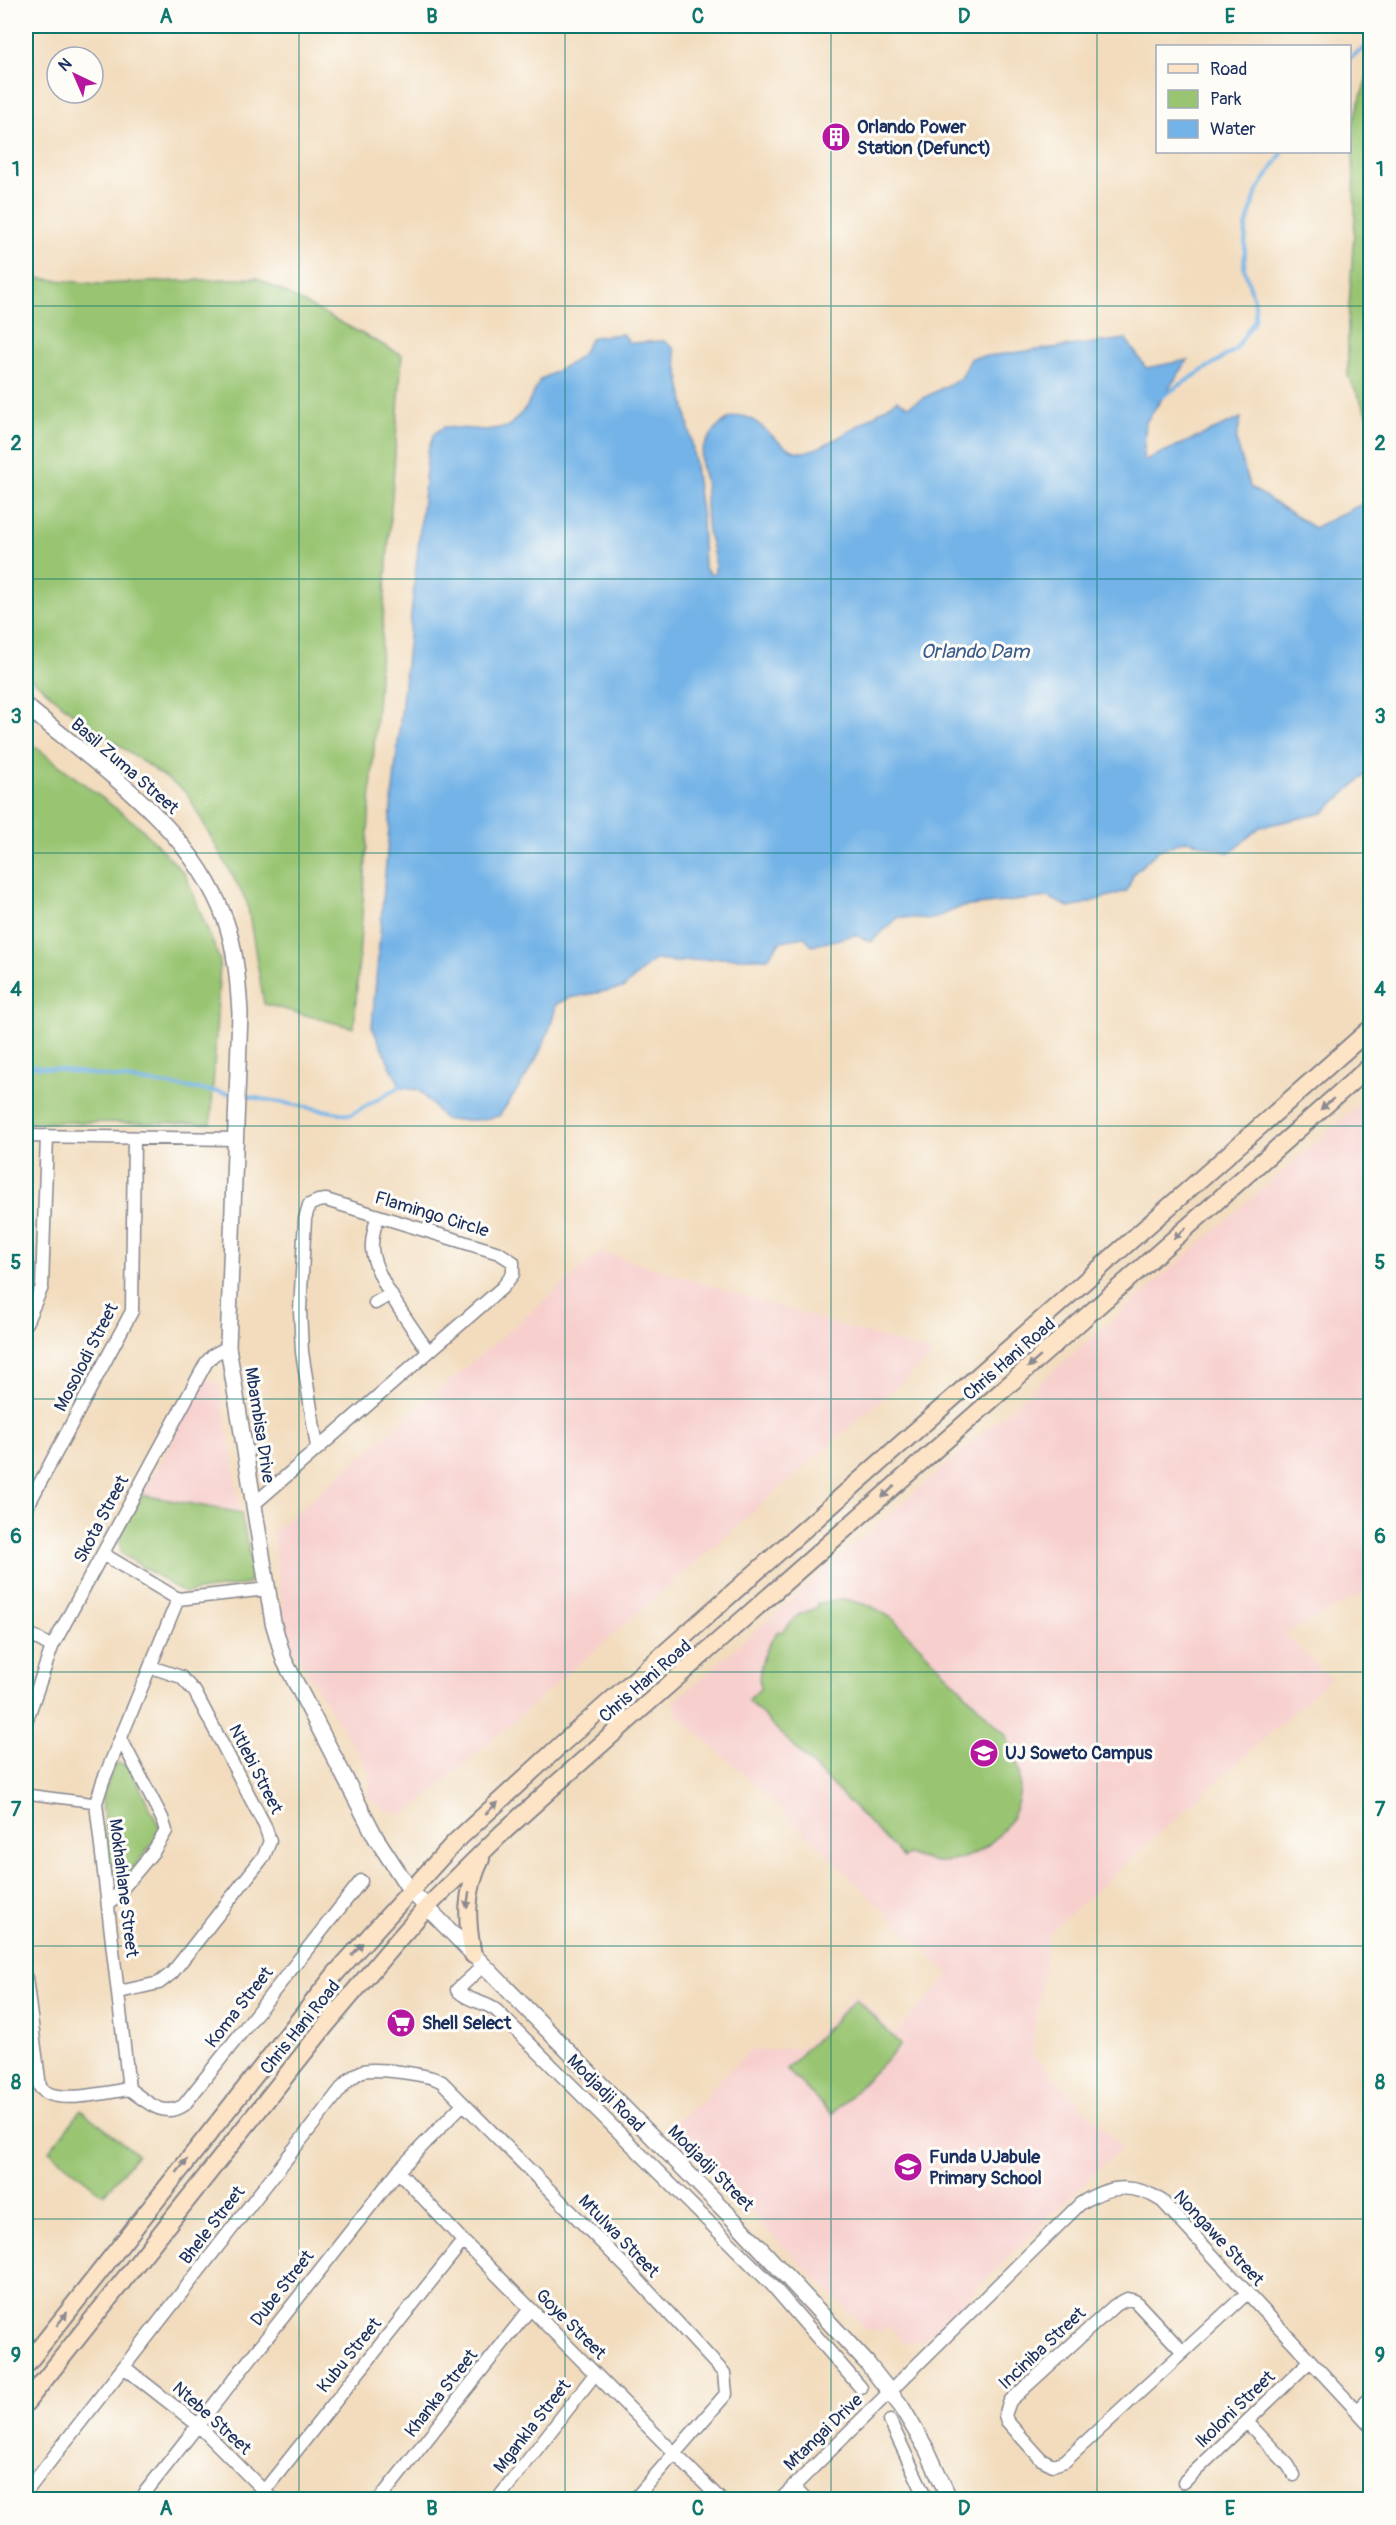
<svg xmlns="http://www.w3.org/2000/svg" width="1396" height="2525" font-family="Pangolin,sans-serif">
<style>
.built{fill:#f7d0ce}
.green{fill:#99c572;stroke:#5a7a68;stroke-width:1.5}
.water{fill:#73b3e7;stroke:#4771a2;stroke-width:1.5}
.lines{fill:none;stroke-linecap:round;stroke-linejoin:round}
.stream{stroke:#73b3e7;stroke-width:4}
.pedestrian-casing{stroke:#86868e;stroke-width:12}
.minor-casing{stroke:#86868e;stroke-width:15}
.tertiary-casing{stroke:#86868e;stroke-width:18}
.secondary-casing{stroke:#86868e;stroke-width:20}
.pedestrian{stroke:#fff;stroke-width:9}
.minor{stroke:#fff;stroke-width:12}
.tertiary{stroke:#fff;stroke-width:15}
.secondary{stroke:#fee4c6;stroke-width:16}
.oneway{fill:#8c8a92}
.grid{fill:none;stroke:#0f766e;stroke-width:1.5;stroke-opacity:0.55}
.labels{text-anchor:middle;stroke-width:6;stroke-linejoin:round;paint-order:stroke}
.poi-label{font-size:18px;font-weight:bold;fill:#1b2f5e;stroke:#fdfcf7;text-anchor:start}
.street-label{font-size:18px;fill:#1b2f5e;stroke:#fdfcf7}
.water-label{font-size:20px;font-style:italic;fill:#3a5d8e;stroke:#fdfcf7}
.neatline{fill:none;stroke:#0f766e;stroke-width:2}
.grid-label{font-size:20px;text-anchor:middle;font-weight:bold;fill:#0f766e}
</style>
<rect width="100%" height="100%" fill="#fdfcf7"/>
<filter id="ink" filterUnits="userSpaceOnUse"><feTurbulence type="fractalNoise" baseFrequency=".0167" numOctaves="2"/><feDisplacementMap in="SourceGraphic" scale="12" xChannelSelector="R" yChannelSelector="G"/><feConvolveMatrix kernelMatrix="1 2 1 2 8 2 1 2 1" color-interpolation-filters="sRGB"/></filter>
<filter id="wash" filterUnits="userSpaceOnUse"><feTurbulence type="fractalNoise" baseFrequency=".008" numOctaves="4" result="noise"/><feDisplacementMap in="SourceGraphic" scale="24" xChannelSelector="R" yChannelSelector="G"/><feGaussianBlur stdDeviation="1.35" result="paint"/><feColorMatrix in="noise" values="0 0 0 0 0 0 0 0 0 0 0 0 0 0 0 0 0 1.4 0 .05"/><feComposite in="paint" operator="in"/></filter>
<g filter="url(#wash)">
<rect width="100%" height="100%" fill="#f2dcbd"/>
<path class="built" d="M1370,1095V1590L1285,1634L1330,1679L1049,1933L1031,2054L1122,2147L923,2341L904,2342L888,2325L880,2332L866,2329L665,2127L708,2098L709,2090L750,2051L804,2047L856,1993L894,2034L950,1975L763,1792L677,1714L674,1702Z
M601,1252L934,1354L406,1815L387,1811L368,1796L370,1773L287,1640L273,1532Z
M207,1380L219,1383L241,1513L142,1495Z"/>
<path class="green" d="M1370,69V419L1348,376V323L1355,215L1352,124Z
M26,277L98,284L257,278L402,355L354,1028L264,1004L247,902L186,792L70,711L26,674Z
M26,740L139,826L185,874L220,961L211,1123L26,1122Z
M142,1495L241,1513L253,1573L248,1584L184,1593L122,1554C113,1537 134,1510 142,1495Z
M844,1599L871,1606L892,1618L1005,1734C1013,1750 1021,1768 1020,1787C1017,1829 980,1861 939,1862C929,1862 918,1857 908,1855L904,1858L748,1700L760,1689C757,1668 766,1647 778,1631L781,1632L798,1615L818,1607L817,1603Z
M118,1763L129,1766L161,1830L159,1836L122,1882H119L109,1876L102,1799L114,1766Z
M856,1999L901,2045L832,2114L786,2069Z
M81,2110L137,2154L104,2195L49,2151Z"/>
<path class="water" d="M623,334L630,343L664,341L674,349L692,444L702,519L704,567L711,575L715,572C715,558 713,549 709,536C705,519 707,498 705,481C704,474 700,465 701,458C701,448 709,438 715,430C750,389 770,450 801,452C821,453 879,412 897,400L909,406L961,378L971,358L1126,339L1146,368L1188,360L1146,422L1143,461L1241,418L1236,440L1250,487L1314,528L1370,500V771L1323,813L1260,827L1230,853L1187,840L1159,850L1134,873L1127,891L1070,908L1048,897L961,907L933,919L898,917L871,942L855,935L812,946L805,937L781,941L768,958H717L678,962L654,960L623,988L569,998L556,1004C549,1046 523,1082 499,1116L478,1120H445L419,1090L401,1088L372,1027L389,829L428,451L434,434L444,427L485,430L508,427L526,408L540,380L573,362L582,354L589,341L594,337Z"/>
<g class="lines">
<path class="stream" d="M1350,58L1366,47L1370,39
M1161,397L1235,350L1255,319V303L1244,268L1246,227L1257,191L1283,152
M26,1065L233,1094
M240,1095L350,1115L403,1085"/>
</g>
</g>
<g filter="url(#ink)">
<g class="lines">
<g class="pedestrian-casing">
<path id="pedestrian" d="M26,1794L96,1803"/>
</g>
<g class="minor-casing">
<path id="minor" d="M26,1136L234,1139
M377,1217C375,1227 371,1239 372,1249C374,1277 412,1327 428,1351
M375,1303L391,1294
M26,1323L42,1287L47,1136
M253,1505L503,1287L513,1274V1262L499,1253L326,1200L318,1201L309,1205L305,1219L300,1310L302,1352L317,1447
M26,1509L132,1311L134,1138
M103,1554L178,1599L268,1589
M26,1632L52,1647
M26,1722L52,1647L206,1363L213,1355L228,1347
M108,1906L153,1852L166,1831L162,1818L121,1739
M483,1966L457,1990C469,2002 484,2001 497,2011L772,2285L861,2388
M26,1978L40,2087C53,2106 107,2092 129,2089
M119,1992L159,1983L172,1973L264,1856L270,1841L265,1826L195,1692L181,1677L151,1667
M129,2089L96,1803L103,1781L178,1599
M129,2089C146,2101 163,2119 184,2105L361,1881
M398,2171L463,2241L721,2500
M1183,2352L1135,2301L1127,2299L1114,2306L1010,2401L1005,2415L1007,2421L1041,2459L1053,2465L1065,2461L1246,2294
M124,2367L198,2425L273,2500
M1357,2410L1370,2397
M890,2421L927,2500
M1247,2422L1288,2465L1294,2475
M1184,2482L1310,2361
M793,2486L806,2500
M264,2491L463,2241
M26,2492L344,2085C350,2079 355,2074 363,2071C377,2068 430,2074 442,2082L626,2267L724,2373L726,2394L634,2500
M139,2500L398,2171L462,2105
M379,2500L530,2309
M497,2500L595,2374
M780,2500L1080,2204C1107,2185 1134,2182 1162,2201L1370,2425"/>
</g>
<g class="tertiary-casing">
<path id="tertiary" d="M26,706C100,768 192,826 226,922C236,951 238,982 240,1013L228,1347L273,1622L284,1660L376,1838L410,1890L735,2221L867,2363L901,2406L927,2450L950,2500"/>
</g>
<g class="secondary-casing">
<path id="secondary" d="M473,1955C466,1920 465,1892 481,1859
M26,2365L336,1973L455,1842L565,1741L1370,1029
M26,2403L326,2025L390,1949L426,1908L501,1834L554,1786L1370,1066"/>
</g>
<use href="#pedestrian" class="pedestrian"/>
<use href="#minor" class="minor"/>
<use href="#tertiary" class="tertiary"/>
<use href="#secondary" class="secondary"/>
</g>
<defs><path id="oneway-solid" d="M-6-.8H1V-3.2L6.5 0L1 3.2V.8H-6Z" transform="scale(1.5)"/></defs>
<g class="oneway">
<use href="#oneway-solid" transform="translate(1327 1104) rotate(139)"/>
<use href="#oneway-solid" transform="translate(1180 1233) rotate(139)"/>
<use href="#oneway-solid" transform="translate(1034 1362) rotate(139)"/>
<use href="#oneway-solid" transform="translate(888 1492) rotate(138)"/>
<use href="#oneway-solid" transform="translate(492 1808) rotate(-43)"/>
<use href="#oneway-solid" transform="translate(468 1900) rotate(98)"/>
<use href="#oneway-solid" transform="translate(357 1949) rotate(-48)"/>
<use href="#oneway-solid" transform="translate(182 2166) rotate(-52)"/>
<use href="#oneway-solid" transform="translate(62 2319) rotate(-52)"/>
</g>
</g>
<path class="grid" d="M299,26V2500M565,26V2500M831,26V2500M1097,26V2500M26,306H1370M26,579H1370M26,853H1370M26,1126H1370M26,1399H1370M26,1672H1370M26,1946H1370M26,2219H1370"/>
<defs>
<g id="building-disc" transform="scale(1.5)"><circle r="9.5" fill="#b5179e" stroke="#fdfcf7"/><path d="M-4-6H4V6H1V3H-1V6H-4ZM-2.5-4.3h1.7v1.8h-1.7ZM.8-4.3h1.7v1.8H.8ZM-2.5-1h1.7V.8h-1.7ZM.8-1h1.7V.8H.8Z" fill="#fff"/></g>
<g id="university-disc" transform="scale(1.5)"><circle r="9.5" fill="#b5179e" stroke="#fdfcf7"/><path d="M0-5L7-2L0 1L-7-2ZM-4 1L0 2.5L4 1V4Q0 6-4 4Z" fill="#fff"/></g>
<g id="supermarket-disc" transform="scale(1.5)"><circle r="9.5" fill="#b5179e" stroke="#fdfcf7"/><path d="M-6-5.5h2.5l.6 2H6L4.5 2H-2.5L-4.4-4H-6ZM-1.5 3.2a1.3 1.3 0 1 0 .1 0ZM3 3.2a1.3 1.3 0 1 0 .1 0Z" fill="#fff"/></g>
<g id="school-disc" transform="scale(1.5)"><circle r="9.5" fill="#b5179e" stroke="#fdfcf7"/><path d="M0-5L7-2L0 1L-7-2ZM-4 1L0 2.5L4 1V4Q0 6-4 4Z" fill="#fff"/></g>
</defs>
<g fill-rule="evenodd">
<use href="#building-disc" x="836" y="137"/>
<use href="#university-disc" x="984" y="1753"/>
<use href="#supermarket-disc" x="401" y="2023"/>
<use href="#school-disc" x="908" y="2167"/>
</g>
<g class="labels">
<g class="poi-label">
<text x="857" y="133">Orlando Power<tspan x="857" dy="21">Station (Defunct)</tspan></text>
<text x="1005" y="1759">UJ Soweto Campus</text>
<text x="422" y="2029">Shell Select</text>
<text x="929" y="2163">Funda UJabule<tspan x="929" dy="21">Primary School</tspan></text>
</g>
<g class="street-label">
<text transform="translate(125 766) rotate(41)" y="6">Basil Zuma Street</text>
<text transform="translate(432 1214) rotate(17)" y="6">Flamingo Circle</text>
<text transform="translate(86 1357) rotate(-63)" y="6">Mosolodi Street</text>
<text transform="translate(1009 1359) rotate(-41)" y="6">Chris Hani Road</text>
<text transform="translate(260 1425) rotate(81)" y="6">Mbambisa Drive</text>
<text transform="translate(101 1519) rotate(-62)" y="6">Skota Street</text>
<text transform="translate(645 1681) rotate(-41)" y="6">Chris Hani Road</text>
<text transform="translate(256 1769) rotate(63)" y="6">Ntlebi Street</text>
<text transform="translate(124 1888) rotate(83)" y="6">Mokhahlane Street</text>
<text transform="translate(239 2007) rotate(-52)" y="6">Koma Street</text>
<text transform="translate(300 2027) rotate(-51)" y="6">Chris Hani Road</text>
<text transform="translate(606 2093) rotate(45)" y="6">Modjadji Road</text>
<text transform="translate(711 2168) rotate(45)" y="6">Modjadji Street</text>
<text transform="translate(212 2225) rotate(-52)" y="6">Bhele Street</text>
<text transform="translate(619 2236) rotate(46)" y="6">Mtulwa Street</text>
<text transform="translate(1219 2238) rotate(47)" y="6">Nongawe Street</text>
<text transform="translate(282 2288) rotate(-52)" y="6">Dube Street</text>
<text transform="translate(571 2324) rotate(45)" y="6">Goye Street</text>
<text transform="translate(1042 2348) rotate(-43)" y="6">Inciniba Street</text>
<text transform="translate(349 2355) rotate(-51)" y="6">Kubu Street</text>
<text transform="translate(441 2393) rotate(-52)" y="6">Khanka Street</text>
<text transform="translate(1235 2409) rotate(-44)" y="6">Ikoloni Street</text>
<text transform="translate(212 2418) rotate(42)" y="6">Ntebe Street</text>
<text transform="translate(532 2426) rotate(-52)" y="6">Mgankla Street</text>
<text transform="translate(823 2432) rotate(-44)" y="6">Mtangai Drive</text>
</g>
<g class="water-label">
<text x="975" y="658">Orlando Dam</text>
</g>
</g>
<rect width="1396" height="2525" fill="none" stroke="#fdfcf7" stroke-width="66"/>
<rect x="1156" y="45" width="195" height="108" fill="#fdfcf7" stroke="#a3aaba" stroke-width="1.5"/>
<rect x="1168" y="64" width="30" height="9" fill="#fee4c6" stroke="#a3aaba" stroke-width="1.5"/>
<text x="1210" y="75" font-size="18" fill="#1b2f5e">Road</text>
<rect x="1168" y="90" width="30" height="18" fill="#99c572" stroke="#a3aaba" stroke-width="1.5"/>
<text x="1210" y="105" font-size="18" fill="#1b2f5e">Park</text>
<rect x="1168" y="120" width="30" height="18" fill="#73b3e7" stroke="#a3aaba" stroke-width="1.5"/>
<text x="1210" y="135" font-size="18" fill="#1b2f5e">Water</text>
<g transform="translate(75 75) rotate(316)"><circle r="28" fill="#fdfcf7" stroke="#a3aaba" stroke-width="1.5"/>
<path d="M0-4.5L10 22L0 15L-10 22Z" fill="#b5179e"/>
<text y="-9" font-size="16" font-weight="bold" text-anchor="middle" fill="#1b2f5e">N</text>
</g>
<rect x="33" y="33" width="1330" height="2459" class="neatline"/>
<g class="grid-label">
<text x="166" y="23">A</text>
<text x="432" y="23">B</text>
<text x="698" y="23">C</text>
<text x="964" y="23">D</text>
<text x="1230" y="23">E</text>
<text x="16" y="176">1</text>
<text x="1380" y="176">1</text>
<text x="16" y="450">2</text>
<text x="1380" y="450">2</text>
<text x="16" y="723">3</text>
<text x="1380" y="723">3</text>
<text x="16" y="996">4</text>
<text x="1380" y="996">4</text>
<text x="16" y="1269">5</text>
<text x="1380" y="1269">5</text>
<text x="16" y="1543">6</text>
<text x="1380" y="1543">6</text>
<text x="16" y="1816">7</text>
<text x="1380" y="1816">7</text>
<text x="16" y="2089">8</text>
<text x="1380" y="2089">8</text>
<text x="16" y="2362">9</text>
<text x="1380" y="2362">9</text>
<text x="166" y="2515">A</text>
<text x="432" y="2515">B</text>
<text x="698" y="2515">C</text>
<text x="964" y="2515">D</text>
<text x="1230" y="2515">E</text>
</g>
</svg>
